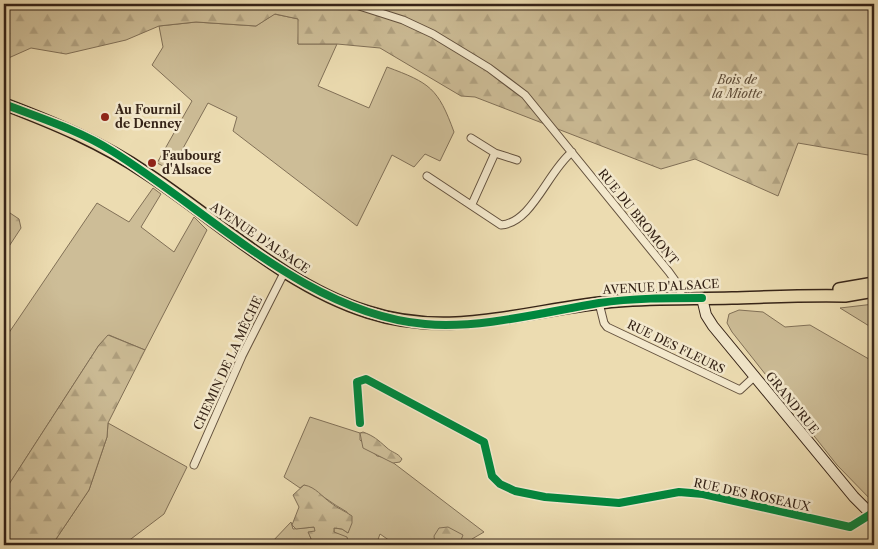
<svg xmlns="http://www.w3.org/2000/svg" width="878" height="549" font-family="'Libre Caslon Text',serif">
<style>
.green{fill:#cdbd97;stroke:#817057}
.forest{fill:url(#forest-firs);stroke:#817057}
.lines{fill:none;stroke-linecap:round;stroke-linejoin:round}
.street-casing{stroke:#63513e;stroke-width:9}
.secondary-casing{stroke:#352317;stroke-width:12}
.primary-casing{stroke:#352317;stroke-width:14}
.street{stroke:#f3e8cc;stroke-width:7}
.secondary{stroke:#f3e8cc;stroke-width:10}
.primary{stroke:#ecdcb1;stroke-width:11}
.cycleway-casing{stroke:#f3e8cc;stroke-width:11}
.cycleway{stroke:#00873e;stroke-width:8}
.poi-dot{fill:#8f2418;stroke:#f3e8cc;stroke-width:2}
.labels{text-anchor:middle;stroke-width:5;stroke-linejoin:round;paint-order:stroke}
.park-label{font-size:12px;font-style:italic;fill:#5b4a37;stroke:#f3e8cc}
.poi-label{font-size:12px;font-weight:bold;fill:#352317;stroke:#f3e8cc;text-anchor:start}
.street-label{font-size:12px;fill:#352317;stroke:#f3e8cc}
</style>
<defs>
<pattern id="forest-firs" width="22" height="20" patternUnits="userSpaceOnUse" patternTransform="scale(1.25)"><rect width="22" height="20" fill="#cdbd97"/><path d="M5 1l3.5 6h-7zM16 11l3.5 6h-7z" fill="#b1a281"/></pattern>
</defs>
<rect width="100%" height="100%" fill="#ecdcb1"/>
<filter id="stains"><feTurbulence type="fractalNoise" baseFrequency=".004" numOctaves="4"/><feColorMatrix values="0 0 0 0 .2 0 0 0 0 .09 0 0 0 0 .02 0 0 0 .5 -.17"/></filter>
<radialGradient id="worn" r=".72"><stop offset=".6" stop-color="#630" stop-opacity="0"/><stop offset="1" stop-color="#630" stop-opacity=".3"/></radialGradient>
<path class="green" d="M274,14L299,19L298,44H337L318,86L369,108L387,67C430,83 438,88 454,132L440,161L425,154L414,167L392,155L357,226L233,131L237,117L208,103L171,170L157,163L192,101L152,65L163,47L159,26L196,22L256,26Z
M153,188L161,194L141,227L174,252L194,217L207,230L145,350L109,335L99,345L4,492V340L97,203L129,222Z
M874,304V329L840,308Z
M739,310L763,312L785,327L810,325L874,362V503L837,465L732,332L727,323L729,314Z
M310,417L360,433V440L377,456L387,458L484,532L472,539L470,545L436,541L435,545H396L380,534L376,545L352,543L334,532V528L342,529L348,533L347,512C332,504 320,493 304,485L300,488L284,477Z
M108,423L187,467L164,514L123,545H52L89,490L107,437Z
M291,522L293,529L314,527L316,531L309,533L313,545L271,543Z"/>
<path class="forest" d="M4,4H874V156L798,143L778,196L695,159L661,169L475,97L461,96L380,48L337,44H298V19L275,14L256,26L196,22L159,26L126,40L66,54L31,48L4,60Z
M10,213L19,219L21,228L4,254V223Z
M108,335L145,350L108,423L107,437L89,490L52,545H4V492L99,345Z
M363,432C374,436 378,440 386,447C392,453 397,452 402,459L400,462L393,463L363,448L360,433Z
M304,485C316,487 322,497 331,503C337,508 345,511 352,516V523L348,533L342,529L334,528V532L347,537L348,541L363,545H314L308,532L315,531L314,527L296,529L292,525L299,507L293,495Z
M448,527L463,535L459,545H435L434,536L439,528Z"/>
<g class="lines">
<g class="street-casing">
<path id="street" d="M353,4L403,20L433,34L489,68L525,95L669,272L679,286L682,298
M471,138L495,153L472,204
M495,153L517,160
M427,176L501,225C532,223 548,171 572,152
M599,303L604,323L607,327L740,390L754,377
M360,423L357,382L366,379L484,442L492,476L500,484L515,491L545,497L619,503L679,492L703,494L850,527L871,514
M194,465L242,356L285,271"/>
</g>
<g class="secondary-casing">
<path id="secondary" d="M702,298L706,315L713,326L854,497L874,517"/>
</g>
<g class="primary-casing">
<path id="primary" d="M4,104C54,123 102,143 146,173C218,220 285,286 368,312C454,340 532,308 618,301C656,298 694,299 732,298C769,297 807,295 845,296L874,291
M839,289L874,283"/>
</g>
<use href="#street" class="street"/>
<use href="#secondary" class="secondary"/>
<use href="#primary" class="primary"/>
<g class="cycleway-casing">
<path id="cycleway" d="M4,104C40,118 79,130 112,151C209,211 308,314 425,324C480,329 545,312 599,303C633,298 668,298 702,298
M360,423L357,382L366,379L484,442L492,476L500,484L515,491L545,497L619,503L679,492L703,494L850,527L871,514"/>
</g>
<use href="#cycleway" class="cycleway"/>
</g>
<g class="poi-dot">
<circle cx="105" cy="117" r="5"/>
<circle cx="152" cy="163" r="5"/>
</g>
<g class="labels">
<g class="park-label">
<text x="737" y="84">Bois de<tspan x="737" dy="14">la Miotte</tspan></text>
</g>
<g class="poi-label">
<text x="115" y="114">Au Fournil<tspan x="115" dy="14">de Denney</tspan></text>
<text x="162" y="160">Faubourg<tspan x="162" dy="14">d'Alsace</tspan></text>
</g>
<g class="street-label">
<text transform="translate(638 217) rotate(51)" y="4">RUE DU BROMONT</text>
<text transform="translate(260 238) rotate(34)" y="4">AVENUE D'ALSACE</text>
<text transform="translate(661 287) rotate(-3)" y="4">AVENUE D'ALSACE</text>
<text transform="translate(676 347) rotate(26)" y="4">RUE DES FLEURS</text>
<text transform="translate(228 363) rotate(-65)" y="4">CHEMIN DE LA MÈCHE</text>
<text transform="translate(792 403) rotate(51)" y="4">GRAND'RUE</text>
<text transform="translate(752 495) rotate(12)" y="4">RUE DES ROSEAUX</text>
</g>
</g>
<rect width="878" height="549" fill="none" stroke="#ecdcb1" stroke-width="20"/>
<rect x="5" y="5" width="868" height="539" fill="none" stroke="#352317" stroke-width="2.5"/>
<rect x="10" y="10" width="858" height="529" fill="none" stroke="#352317"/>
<rect width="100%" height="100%" filter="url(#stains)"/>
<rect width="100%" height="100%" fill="url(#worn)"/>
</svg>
